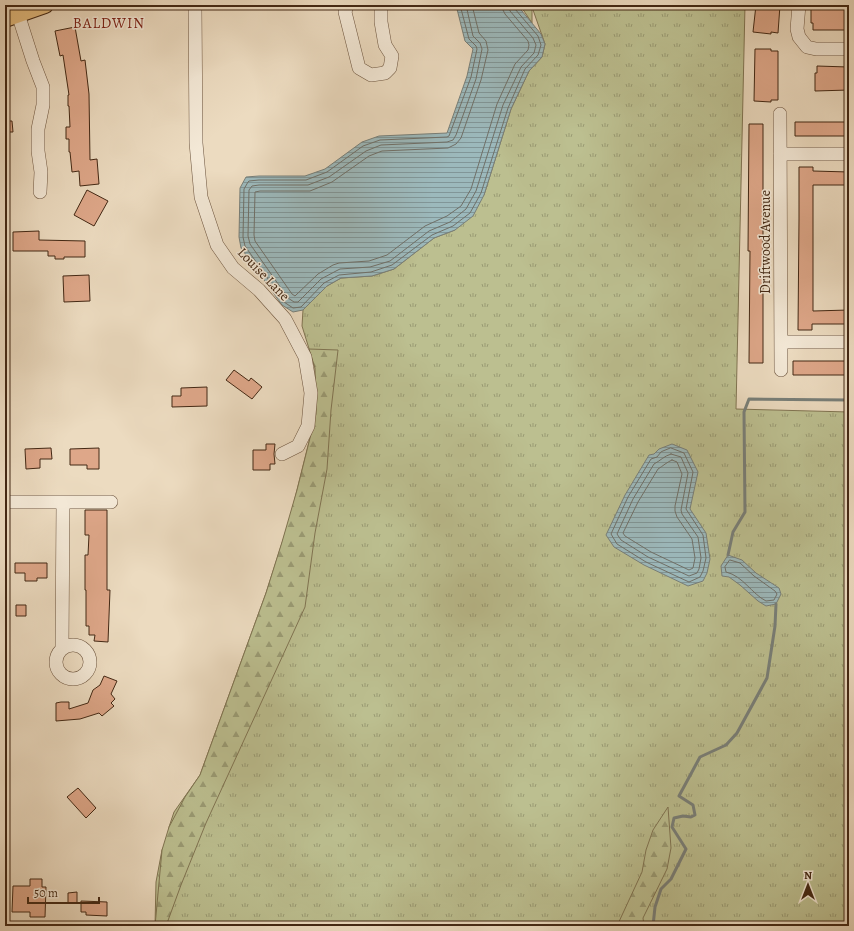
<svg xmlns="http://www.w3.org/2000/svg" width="854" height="931" font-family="Alegreya,serif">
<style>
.grass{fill:url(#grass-tufts);stroke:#807452}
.forest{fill:url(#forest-firs);stroke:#807452}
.water{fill:url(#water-rules);stroke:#787f79}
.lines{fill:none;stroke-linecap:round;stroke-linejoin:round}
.shore{stroke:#707068;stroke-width:1}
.stream{stroke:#787f79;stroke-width:3}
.building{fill:#dea789;stroke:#432814}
.minor-casing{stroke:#6d553f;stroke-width:14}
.major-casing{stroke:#432814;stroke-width:18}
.minor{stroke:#f3e8d6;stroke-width:13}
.major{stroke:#e6be80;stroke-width:16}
.labels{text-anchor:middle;stroke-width:3;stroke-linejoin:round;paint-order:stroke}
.street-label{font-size:14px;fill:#432814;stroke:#f3e8d6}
.neighbourhood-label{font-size:15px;letter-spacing:1px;fill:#7a1f14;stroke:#f3e8d6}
</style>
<defs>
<pattern id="grass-tufts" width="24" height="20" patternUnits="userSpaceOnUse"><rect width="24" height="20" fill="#bcbf90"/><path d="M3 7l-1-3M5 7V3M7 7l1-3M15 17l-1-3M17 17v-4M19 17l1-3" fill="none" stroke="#9a9b74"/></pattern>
<pattern id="forest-firs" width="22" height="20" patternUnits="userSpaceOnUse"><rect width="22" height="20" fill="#bcbf90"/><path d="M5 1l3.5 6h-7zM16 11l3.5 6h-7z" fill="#9a9b74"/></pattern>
<pattern id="water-rules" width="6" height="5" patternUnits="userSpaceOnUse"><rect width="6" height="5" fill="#9cb9bc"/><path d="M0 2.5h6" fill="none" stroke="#819698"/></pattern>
</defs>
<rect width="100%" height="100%" fill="#ecdbc0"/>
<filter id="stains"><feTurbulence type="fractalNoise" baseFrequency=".005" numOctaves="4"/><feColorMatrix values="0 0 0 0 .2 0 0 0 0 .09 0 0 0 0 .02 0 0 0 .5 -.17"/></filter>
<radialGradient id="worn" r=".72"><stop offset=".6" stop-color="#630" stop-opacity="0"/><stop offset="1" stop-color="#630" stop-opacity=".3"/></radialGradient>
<path class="grass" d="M532,5H745L736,409L849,412V926H155L156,882L162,850L169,837V827L174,812L200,775L266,593L290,518L316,414L315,368L302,326L303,310L327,286L341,278L372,276L394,269L434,238L455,230L484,195L511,109L529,71L542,57L545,44L532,7Z"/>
<path class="forest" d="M520,5H532V23Z
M309,349L338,350L331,410L327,469L315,533L305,607L206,823L181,885L166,926H155L162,850L169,827L185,797L200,775L266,593L282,542L297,490L316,414L315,368Z
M668,807L671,848L667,869L643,918L644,926H617L642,872L646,850L653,830Z"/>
<path class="water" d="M456,5H517L541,34L545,44L542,57L529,71L511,109L484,195L473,216L455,230L434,238L394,269L372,276L341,278L327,286L303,310L293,312L282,305L241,248L239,237L240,188L246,177L259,176H305L325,169L362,142L379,136L447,133L467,76L473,49L465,41Z
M672,444L687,450L698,472L690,509L706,533L710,559L707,573L703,581L688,586L644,565L614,547L606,535L625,495L649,455L654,454L659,449Z
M728,555L742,560L756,573L779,588L781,594L776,604L766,606L758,601L740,585L729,577L722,576L721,566Z"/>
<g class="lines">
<path class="shore" d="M460,5L469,39L476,46L477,49L471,77L449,136L447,137L380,140L363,146L327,172L306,180H259L249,181L248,182L244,189L243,237L245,246L284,302L293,308L301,307L324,283L339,275L371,272L392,265L432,235L453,226L470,213L481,193L508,108L525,69L538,55L541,45L538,36L515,9L514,5
M466,5L473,36L480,43L482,49L476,79L456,135L453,140L447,142L381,145L366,151L329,177L308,185H259L252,186L249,190L248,236L250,244L288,298L294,302H298L321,279L336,271L340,269L370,267L390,261L429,231L450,222L466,209L476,191L503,105L521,67L534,53L536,45L533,38L510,11L509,5
M472,5L479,33L486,41L488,50L481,80L461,138L456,144L448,148L382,151L369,156L332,182L310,191H260L255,192L254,235L255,241L292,294L295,296L296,295L318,274L333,265L339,263L369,261L387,255L425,226L447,216L461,206L471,189L497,104L515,64L528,50L529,45L528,41L505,14L503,10V5
M671,448L684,453L693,472L686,509L703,535L706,558L703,571L700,577L689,582L646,562L617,544L611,534L628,497L651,459L657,457L661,452Z
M671,454L681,457L688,473L681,510L682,514L698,537L701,558L699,569L697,573L689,576L648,557L621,540L617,534L633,499L654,464C660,461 664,456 671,454Z
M672,460L677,462L682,474L675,506V511L677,517L692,539L695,558L693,568L689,570L651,552L625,536L623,533L638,502L658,469C663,466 667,462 672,460Z
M730,560L740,563L754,576L775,591L777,594L774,600L766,601C752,594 743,576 726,572L725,567Z"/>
<path class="stream" d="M728,555L733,532L745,512L744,412L749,399L849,400
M653,926L655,907L661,889L671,879L686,849L672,827L674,818L683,816L691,817L695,815L693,805L679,796L700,757L726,745L737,733L767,678L775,626L776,604"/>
</g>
<path class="building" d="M756,5H780L778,33L771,32V34L753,32Z
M811,6L849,7V30H813V23H811Z
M75,27L81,61L85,60L89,94L90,160L97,159L99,184L80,186L79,171L72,172L70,152H69V139H66V127H70L69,106H68V95H69L63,55L60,56L55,31Z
M755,49H771V51H778V100H771V102L754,101Z
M817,66L848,67V74H849V90L815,91V73H817Z
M5,121H12L13,132H5Z
M795,122H849V136H795Z
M749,124H763V363H749L750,251H748Z
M799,167H813V171L849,172V185H813V311L849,310V324H812V330H798L799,219Z
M87,190L108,201L94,226L74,215Z
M39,231V240L85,241V257H64V259H55V256H48V251H13V232Z
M89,275L90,301L64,302L63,276Z
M793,361H849V375H793Z
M234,370L249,381L251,378L262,387L252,399L226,380Z
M207,387V406L172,407V396H181V388Z
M266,444H275L274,454L275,464H270V470H253V450H266Z
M51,448L52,459H40V468L26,469L25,449Z
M99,448V469H87V465H70V449Z
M85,510H107V590H110L108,642L94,641L95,635H89V626H86V590H85V555H88L89,535H85Z
M15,563H47V578H37V581H25V573H15Z
M16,605H26V616H16Z
M104,676L117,681L111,694L115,699L111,703L114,706L102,716L99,713L80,719L56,721V703L61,702H69V709L88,703L93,690L100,685Z
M78,788L96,808L86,818L67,797Z
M30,879H42V887H46L45,917H30V912H12L13,886H30Z
M77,892V903H68V893Z
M81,901L107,902V916L86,915V912H81Z"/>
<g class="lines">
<g class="minor-casing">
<path id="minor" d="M195,5L196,143L201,197L217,245L233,268L259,290L285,319L305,357L311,393L308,426L298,446L282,454
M347,5L345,12L359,68L371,75L385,73L390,68L392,56L385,45L381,22V5
M799,5L797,29L799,37L807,47L816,49H849
M18,14L33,61L43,87V105L38,129V151L41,172L40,192
M780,114L781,370
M780,154H849
M781,342H849
M5,502H111
M56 662a17 17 0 1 1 34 0a17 17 0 1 1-34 0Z
M62,649L63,502"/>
</g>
<g class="major-casing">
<path id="major" d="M5,19L45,5"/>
</g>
<use href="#minor" class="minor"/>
<use href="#major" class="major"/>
</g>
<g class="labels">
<g class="street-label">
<text transform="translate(765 242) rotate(-90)" y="5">Driftwood Avenue</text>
<text transform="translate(264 274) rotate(46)" y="5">Louise Lane</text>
</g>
<g class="neighbourhood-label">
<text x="109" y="28">BALDWIN</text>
</g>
</g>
<rect width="854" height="931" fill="none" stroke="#ecdbc0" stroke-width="20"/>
<rect x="6" y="6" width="842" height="919" fill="none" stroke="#432814" stroke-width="2"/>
<rect x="10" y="10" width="834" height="911" fill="none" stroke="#432814"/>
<g transform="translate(808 885)" stroke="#f3e8d6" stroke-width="3" paint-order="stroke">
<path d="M0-3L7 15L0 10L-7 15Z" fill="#432814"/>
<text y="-6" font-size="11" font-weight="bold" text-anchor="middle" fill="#432814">N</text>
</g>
<path d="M28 897v6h71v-6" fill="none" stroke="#432814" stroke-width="2"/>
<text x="34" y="897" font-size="12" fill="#432814" stroke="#f3e8d6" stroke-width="3" paint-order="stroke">50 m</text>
<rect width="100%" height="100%" filter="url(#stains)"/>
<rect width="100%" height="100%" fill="url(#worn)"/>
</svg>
